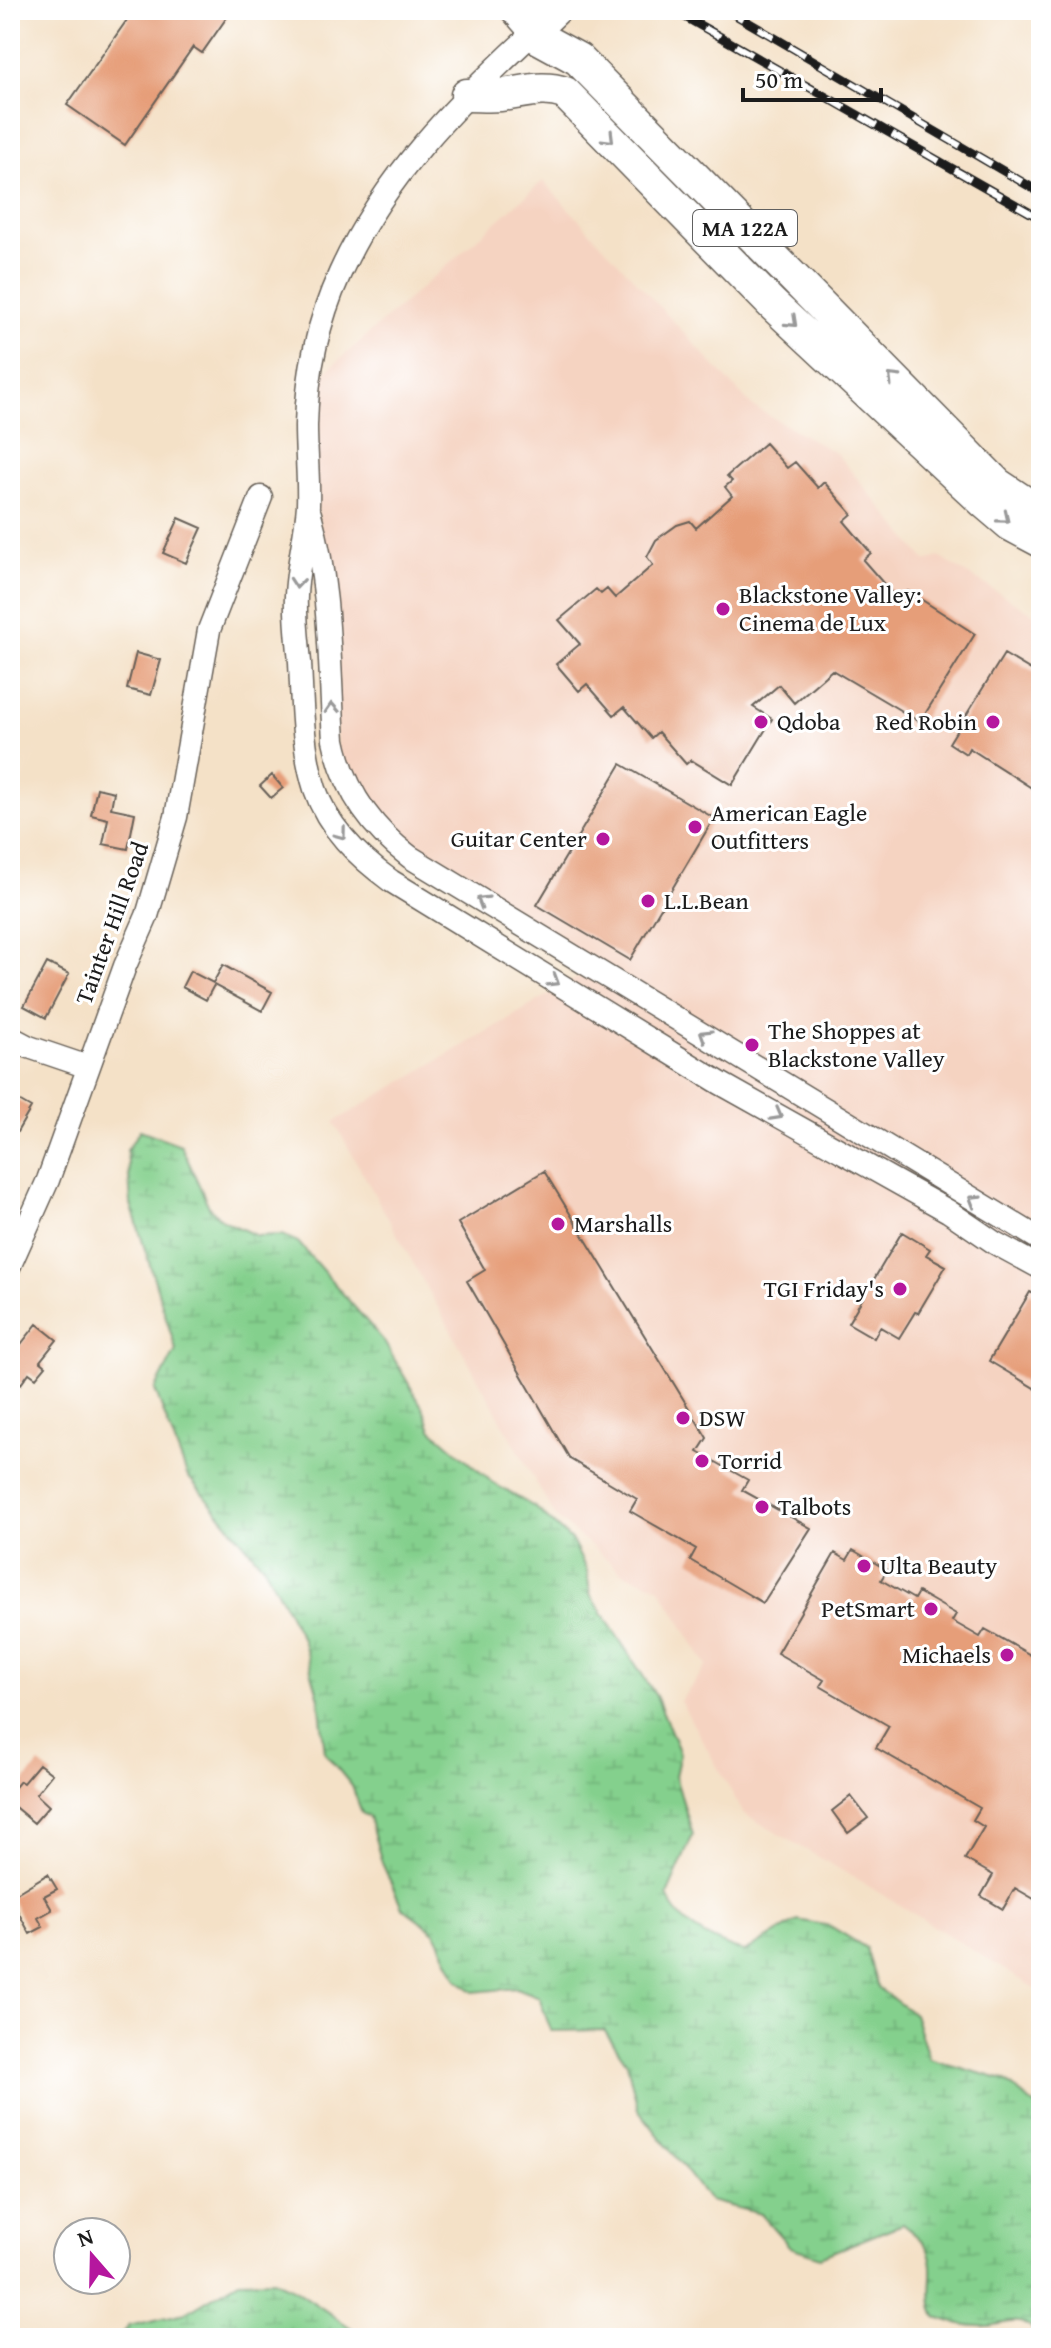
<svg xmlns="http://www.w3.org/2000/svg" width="1051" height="2348" font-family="'Gentium Book Plus',serif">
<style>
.built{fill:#f5d3c1}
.wetland{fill:url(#wetland-marsh);stroke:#507654;stroke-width:2}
.building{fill:#e69e79}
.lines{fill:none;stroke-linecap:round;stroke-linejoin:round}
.minor-casing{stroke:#686158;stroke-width:25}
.major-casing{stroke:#686158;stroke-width:31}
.highway-casing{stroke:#686158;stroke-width:35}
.minor{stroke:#fff;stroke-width:22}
.major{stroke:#fff;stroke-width:28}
.highway{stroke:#fff;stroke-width:32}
.rail-casing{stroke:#1c1c1c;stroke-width:9}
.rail{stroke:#fff;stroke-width:6;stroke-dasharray:18;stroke-linecap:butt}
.oneway{stroke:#999}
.poi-dot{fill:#b5179e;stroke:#fff;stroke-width:3}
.labels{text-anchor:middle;stroke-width:6;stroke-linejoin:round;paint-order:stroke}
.shield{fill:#fff;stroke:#606060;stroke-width:2}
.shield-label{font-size:22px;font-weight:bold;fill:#1c1c1c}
.poi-label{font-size:24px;fill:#1c1c1c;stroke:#fff;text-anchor:start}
.street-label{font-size:24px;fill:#1c1c1c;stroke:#fff}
</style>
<defs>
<pattern id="wetland-marsh" width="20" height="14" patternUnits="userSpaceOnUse" patternTransform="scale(2)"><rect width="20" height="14" fill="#84d08d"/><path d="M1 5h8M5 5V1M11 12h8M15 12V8" fill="none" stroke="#71b279"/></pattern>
</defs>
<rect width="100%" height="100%" fill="#fff"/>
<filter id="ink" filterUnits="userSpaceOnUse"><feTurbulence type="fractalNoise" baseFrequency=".0125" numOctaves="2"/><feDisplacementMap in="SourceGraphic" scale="16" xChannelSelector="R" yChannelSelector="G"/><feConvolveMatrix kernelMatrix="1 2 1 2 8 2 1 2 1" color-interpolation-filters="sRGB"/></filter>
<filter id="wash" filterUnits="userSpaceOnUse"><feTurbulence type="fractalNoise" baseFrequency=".006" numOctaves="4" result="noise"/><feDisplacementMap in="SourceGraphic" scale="32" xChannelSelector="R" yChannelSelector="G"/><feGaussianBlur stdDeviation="1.8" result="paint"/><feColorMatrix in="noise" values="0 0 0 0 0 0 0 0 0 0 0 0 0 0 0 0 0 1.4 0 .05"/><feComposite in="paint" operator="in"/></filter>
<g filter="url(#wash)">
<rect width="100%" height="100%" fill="#f4e1c7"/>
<path class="built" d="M543,181L752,406L836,453L926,561L939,557L1041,618V1992L860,1881L744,1814L680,1701L707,1666L659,1587L623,1573L555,1516L334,1122L594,968L410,857L338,759L308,387Z"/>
<path class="wetland" d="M140,1130L181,1145L209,1207L222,1220L257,1236L282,1235L298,1242L383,1340L424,1410L431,1429L493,1483L536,1508L572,1541L587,1571L590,1594L656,1696L680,1753L675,1776L693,1835L667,1895C679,1927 714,1942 745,1952L798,1920L830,1926L866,1948L878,1988L914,2014L929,2059L1004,2080L1041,2110V2338H1038C1024,2313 1010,2323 987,2326C969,2327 952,2323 936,2317C924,2292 940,2270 926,2246C921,2238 909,2230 902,2224L820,2257L790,2247L761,2214L710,2201L638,2109L627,2063L604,2030L551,2031L539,1997L517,1988L473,1992L457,1979L435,1932L402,1907L382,1863L369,1817L362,1813L352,1786L325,1753L319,1698L302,1639L265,1568L187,1475L155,1390L176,1350L131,1204L127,1150Z
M273,2280L295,2290L366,2338H119L129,2326L185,2313L239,2281Z"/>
<g id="blocks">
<path class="building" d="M134,10H232L202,53L193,47L125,145L67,105Z
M765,443L787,468L795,462L818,488L824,482L852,514L844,521L871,553L863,560L898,600L908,591L975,634L920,722L832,670L794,703L779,685L753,707L772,719L732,785L691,760L686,764L658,732L651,738L624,707L614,715L587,684L579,691L556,664L580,644L559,620L596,589L601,594L607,589L615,598L653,565L647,557L656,540L677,525L690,521L696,528L732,496L725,487L732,481L727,476Z
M179,518L202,528L186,563L163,553Z
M136,653L161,660L151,695L127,689Z
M1004,654L1041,676V794L969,748L966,754L949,743Z
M621,764L714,818L630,960L537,905Z
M272,775L283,788L271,798L260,786Z
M97,788L114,792L111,808L135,813L128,849L103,844L108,819L91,815Z
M47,963L69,974L46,1018L24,1006Z
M223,965L272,992L262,1011L214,985L206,1000L182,987L190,971L213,983Z
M10,1096L31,1108L10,1144Z
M544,1171L707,1438L698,1452L748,1480L742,1490L811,1528L763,1603L690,1560L696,1549L630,1511L637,1499L570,1459L467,1281L485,1270L458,1223Z
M902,1232L930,1249L926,1255L946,1266L918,1313L915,1312L899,1338L880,1327L874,1338L848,1323Z
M1030,1292L1041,1298V1380L1036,1389L989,1361Z
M37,1324L57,1340L40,1361L46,1366L36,1378L29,1373L21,1384L10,1374V1358Z
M853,1550L887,1570L881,1580L914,1599L918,1592L956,1614L952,1621L980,1637L985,1629L1041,1661V1903L1015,1888L1003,1909L981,1896L993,1875L965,1859L984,1827L973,1820L980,1808L876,1748L889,1726L820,1686L824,1680L777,1653L835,1553L847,1560Z
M39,1764L52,1774L36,1794L49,1806L34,1823L10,1803V1793L20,1781L23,1783Z
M851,1796L868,1818L848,1833L832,1811Z
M48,1874L57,1889L44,1896L52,1910L38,1918L43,1927L30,1934L10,1897Z"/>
</g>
</g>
<g filter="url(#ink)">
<use href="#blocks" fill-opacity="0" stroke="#686158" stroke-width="2"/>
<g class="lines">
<g class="minor-casing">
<path id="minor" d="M511,10L532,34C456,104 383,178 340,273C318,321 307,374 306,426C306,453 309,479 308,505C306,536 297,565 296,596C295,618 298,640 300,662C302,704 302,748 315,789C328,828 358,857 391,881L720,1083L948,1211L995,1243L1041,1268
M310,514C331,587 329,664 334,740C344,789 370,827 410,857L1041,1240
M10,1037L29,1047L88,1067
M10,1265L48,1180L125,966L147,916L176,817L209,630L261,497"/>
</g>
<g class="major-casing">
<path id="major" d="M532,34L557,10"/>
</g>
<g class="highway-casing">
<path id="highway" d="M532,34L578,59L997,484L1024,502L1041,508
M467,95C478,95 490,96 500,95C524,93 541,85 565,93L772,304L984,502L1011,525L1041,541"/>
</g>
<use href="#minor" class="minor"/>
<use href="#major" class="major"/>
<use href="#highway" class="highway"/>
<g class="rail-casing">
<path id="rail" d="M673,10L1041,219
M727,10L1041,193"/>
</g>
<use href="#rail" class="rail"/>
</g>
<defs><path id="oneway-chevron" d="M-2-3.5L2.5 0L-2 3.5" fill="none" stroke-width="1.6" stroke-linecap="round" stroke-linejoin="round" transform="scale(2)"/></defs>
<g class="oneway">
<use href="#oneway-chevron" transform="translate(609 138) rotate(45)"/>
<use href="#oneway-chevron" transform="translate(792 322) rotate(43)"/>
<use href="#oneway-chevron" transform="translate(893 378) rotate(-135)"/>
<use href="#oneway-chevron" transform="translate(1004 518) rotate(39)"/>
<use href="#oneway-chevron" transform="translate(297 583) rotate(95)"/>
<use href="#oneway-chevron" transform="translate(332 708) rotate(-93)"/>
<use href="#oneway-chevron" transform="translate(341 834) rotate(53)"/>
<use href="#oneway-chevron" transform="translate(482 901) rotate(-149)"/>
<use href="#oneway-chevron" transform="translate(554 981) rotate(32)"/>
<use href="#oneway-chevron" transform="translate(705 1035) rotate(-148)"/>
<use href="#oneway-chevron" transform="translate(777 1115) rotate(29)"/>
<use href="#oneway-chevron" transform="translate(974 1200) rotate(-149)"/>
</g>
</g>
<g class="poi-dot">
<circle cx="723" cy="609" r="8"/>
<circle cx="761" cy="722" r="8"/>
<circle cx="993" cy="722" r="8"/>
<circle cx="695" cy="827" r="8"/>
<circle cx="603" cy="839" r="8"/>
<circle cx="648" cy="901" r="8"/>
<circle cx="752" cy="1045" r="8"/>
<circle cx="558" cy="1224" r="8"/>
<circle cx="900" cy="1289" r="8"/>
<circle cx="683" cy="1418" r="8"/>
<circle cx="702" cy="1461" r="8"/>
<circle cx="762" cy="1507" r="8"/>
<circle cx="864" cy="1566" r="8"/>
<circle cx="931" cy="1609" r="8"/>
<circle cx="1007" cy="1655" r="8"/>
</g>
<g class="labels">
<rect class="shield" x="693" y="210" width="104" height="36" rx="6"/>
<g class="shield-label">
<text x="745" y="236">MA 122A</text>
</g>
<g class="poi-label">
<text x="739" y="603">Blackstone Valley:<tspan x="739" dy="28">Cinema de Lux</tspan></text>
<text x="777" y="730">Qdoba</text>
<text x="977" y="730" text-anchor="end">Red Robin</text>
<text x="711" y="821">American Eagle<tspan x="711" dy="28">Outfitters</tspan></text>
<text x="587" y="847" text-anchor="end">Guitar Center</text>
<text x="664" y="909">L.L.Bean</text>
<text x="768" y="1039">The Shoppes at<tspan x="768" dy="28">Blackstone Valley</tspan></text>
<text x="574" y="1232">Marshalls</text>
<text x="884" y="1297" text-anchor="end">TGI Friday's</text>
<text x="699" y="1426">DSW</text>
<text x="718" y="1469">Torrid</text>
<text x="778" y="1515">Talbots</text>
<text x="880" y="1574">Ulta Beauty</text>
<text x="915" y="1617" text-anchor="end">PetSmart</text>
<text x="991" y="1663" text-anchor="end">Michaels</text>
</g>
<g class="street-label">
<text transform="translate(112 923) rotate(-70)" y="8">Tainter Hill Road</text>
</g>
</g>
<rect width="1051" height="2348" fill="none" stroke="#fff" stroke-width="40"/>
<g transform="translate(92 2256) rotate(340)"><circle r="38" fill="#ffffff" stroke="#a4a4a4" stroke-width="2"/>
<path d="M0-6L14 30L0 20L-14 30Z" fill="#b5179e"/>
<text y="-12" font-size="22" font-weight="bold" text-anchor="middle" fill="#1c1c1c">N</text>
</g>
<path d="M743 88v12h138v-12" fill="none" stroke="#1c1c1c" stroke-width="4"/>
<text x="755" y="88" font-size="24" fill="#1c1c1c" stroke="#ffffff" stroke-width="6" paint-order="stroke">50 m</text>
</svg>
